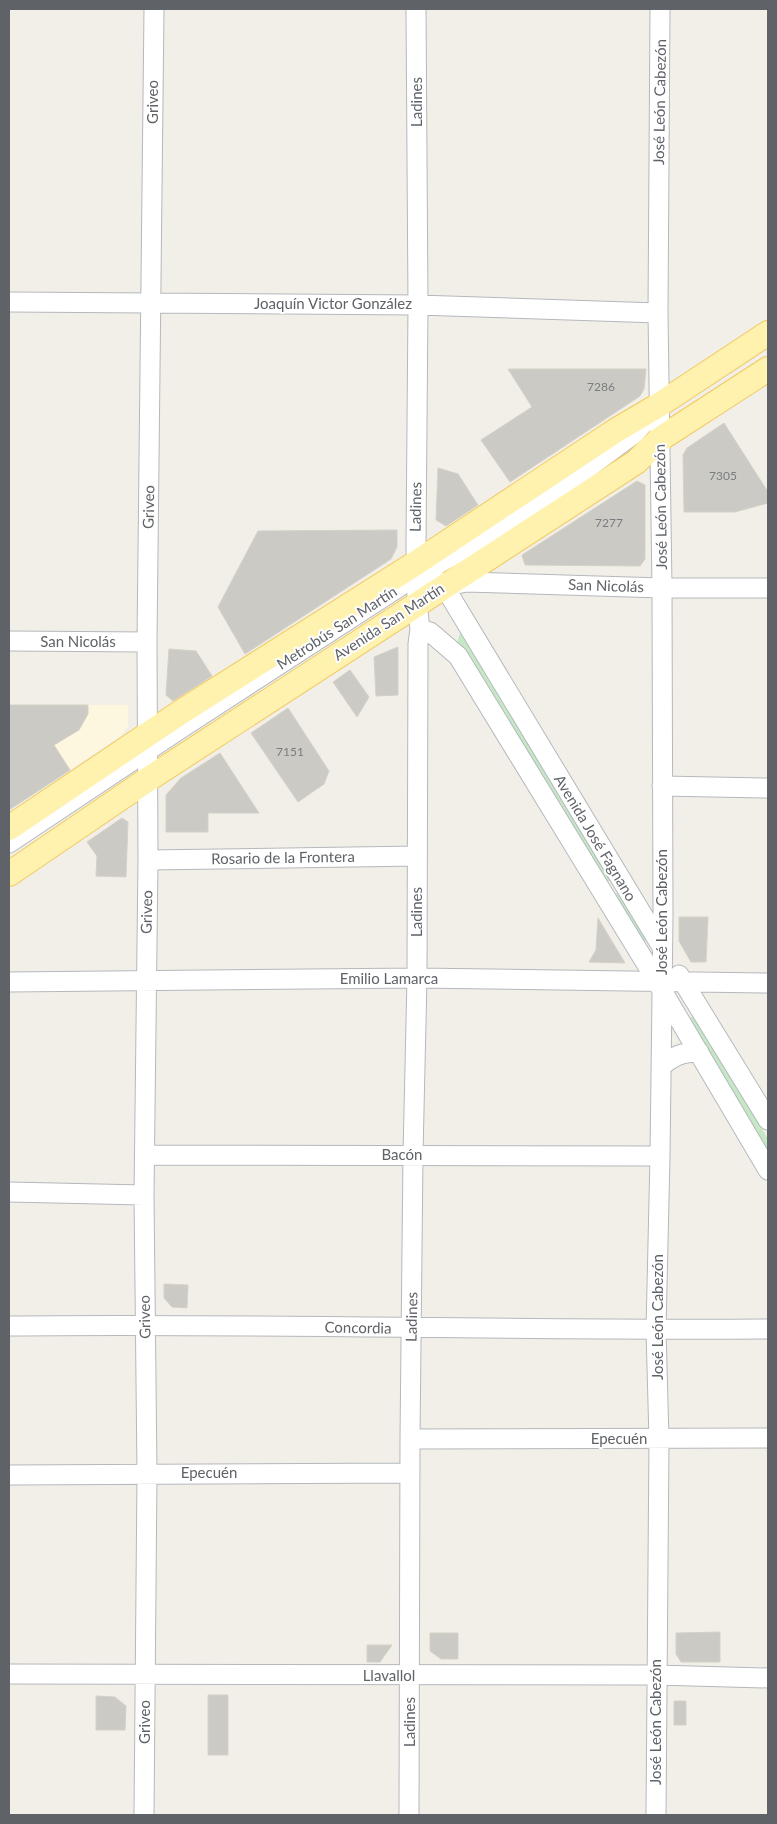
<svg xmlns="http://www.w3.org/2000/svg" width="777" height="1824" font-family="Lato,sans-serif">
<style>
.commercial{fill:#fef7e0}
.green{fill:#c5e8c5}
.building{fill:#cccac5;stroke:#d6d1c6}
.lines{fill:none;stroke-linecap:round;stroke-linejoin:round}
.minor-casing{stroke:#b5b8bc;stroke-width:21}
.major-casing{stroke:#f2c960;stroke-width:26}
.minor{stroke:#fff;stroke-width:19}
.major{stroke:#fff2af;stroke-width:24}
.labels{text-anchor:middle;stroke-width:4;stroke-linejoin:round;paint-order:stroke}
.number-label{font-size:12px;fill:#7a7d7f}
.street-label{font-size:15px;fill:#5f6368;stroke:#fff}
</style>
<rect width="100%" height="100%" fill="#f1efe8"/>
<path class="commercial" d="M28,705H128V726L121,736L70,770Z"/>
<path class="green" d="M461,630L613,880L606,882L457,643Z
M618,893L648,939L643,942L614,895Z
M694,1016L768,1139V1153L687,1019Z"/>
<path class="building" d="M508,369H646L644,389L640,396L510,482L481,440L532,407Z
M724,423L768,492V503L735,512H684L683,455L687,448Z
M438,468L458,474L478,505L446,526L436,520Z
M637,481L645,485V559L640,566L525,565L522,555Z
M397,530V547L391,559L245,654L218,607L258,531Z
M398,647V695L376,696L374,657Z
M169,649L196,651L212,676L173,701L166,695Z
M350,670L369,697L357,717L333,682Z
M9,705H88V714L79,730L54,745L70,770L9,810Z
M288,708L329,771L324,784L298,802L251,733Z
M220,753L259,813H208V832H166V795L181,778Z
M122,818L128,822L126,877L96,876L97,856L87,842Z
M679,917H708L706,962H691L679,941Z
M598,918L625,963L589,962L596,950Z
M164,1284L188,1285L187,1308L172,1307L164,1298Z
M720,1632V1662H681L676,1654V1633Z
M430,1633H458V1659H441L430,1651Z
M367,1645H392L380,1662H367Z
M208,1695H228V1755H208Z
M96,1696L115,1697L126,1706L125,1730H96Z
M674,1701H686V1725H674Z"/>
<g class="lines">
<g class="minor-casing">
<path id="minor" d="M9,302L418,305L658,313
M434,578L444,586L662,947
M447,586L466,582L662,588H768
M420,629L430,632L458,656L647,965L768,1170
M9,641L147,642
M662,786L768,788
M9,843L180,729L416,576L471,546L573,479L635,433L652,414
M148,860L417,856
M679,975L768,1120
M9,982L417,978L768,983
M661,1067C672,1056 683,1052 699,1052
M145,1155L660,1156
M9,1192L144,1195
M9,1326C262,1323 515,1331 768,1329
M410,1439L768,1438
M9,1475L410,1473
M9,1674L656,1675L768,1678
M144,1815L147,1473L144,1195L148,860L147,642L154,9
M409,1815L410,1439L413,1155L417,978L418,644L420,629L417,604L416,545L418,305L416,9
M656,1815L659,1440L656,1330L660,1156L663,917L662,588L658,313L660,9"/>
</g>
<g class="major-casing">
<path id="major" d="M9,828L181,712L416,563L615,431L659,405L768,333
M9,874L147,780L636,462L660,439L768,369"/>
</g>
<use href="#minor" class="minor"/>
<use href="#major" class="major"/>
</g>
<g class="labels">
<g class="number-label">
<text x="601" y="391">7286</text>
<text x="723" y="480">7305</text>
<text x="609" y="527">7277</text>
<text x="290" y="756">7151</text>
</g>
<g class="street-label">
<text transform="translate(153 102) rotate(-90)" y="5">Griveo</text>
<text transform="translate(417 102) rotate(-90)" y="5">Ladines</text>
<text transform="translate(660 102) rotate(-89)" y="5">José León Cabezón</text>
<text x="333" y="309">Joaquín Victor González</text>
<text transform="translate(149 507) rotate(-89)" y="5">Griveo</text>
<text transform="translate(416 507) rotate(-89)" y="5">Ladines</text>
<text transform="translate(661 507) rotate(-91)" y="5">José León Cabezón</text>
<text transform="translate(606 586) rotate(2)" y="5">San Nicolás</text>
<text transform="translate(389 622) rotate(-33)" y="5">Avenida San Martín</text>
<text transform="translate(337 628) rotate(-33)" y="5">Metrobús San Martín</text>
<text x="78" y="647">San Nicolás</text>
<text transform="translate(595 838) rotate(59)" y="5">Avenida José Fagnano</text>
<text transform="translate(283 858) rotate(-1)" y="5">Rosario de la Frontera</text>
<text transform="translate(147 912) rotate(-89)" y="5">Griveo</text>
<text transform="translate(417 912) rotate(-90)" y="5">Ladines</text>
<text transform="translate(662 912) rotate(-90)" y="5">José León Cabezón</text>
<text x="389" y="984">Emilio Lamarca</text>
<text x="402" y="1160">Bacón</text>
<text transform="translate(145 1317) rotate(-91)" y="5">Griveo</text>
<text transform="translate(412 1317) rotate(-89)" y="5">Ladines</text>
<text transform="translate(658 1317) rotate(-90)" y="5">José León Cabezón</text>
<text transform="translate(358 1328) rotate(1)" y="5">Concordia</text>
<text x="619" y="1444">Epecuén</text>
<text x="209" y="1478">Epecuén</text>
<text x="389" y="1681">Llavallol</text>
<text transform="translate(145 1722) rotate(-90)" y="5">Griveo</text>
<text transform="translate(410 1722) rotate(-90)" y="5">Ladines</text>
<text transform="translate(656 1722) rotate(-90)" y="5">José León Cabezón</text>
</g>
</g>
<rect width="777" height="1824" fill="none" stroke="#5f6368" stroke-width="20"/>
</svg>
